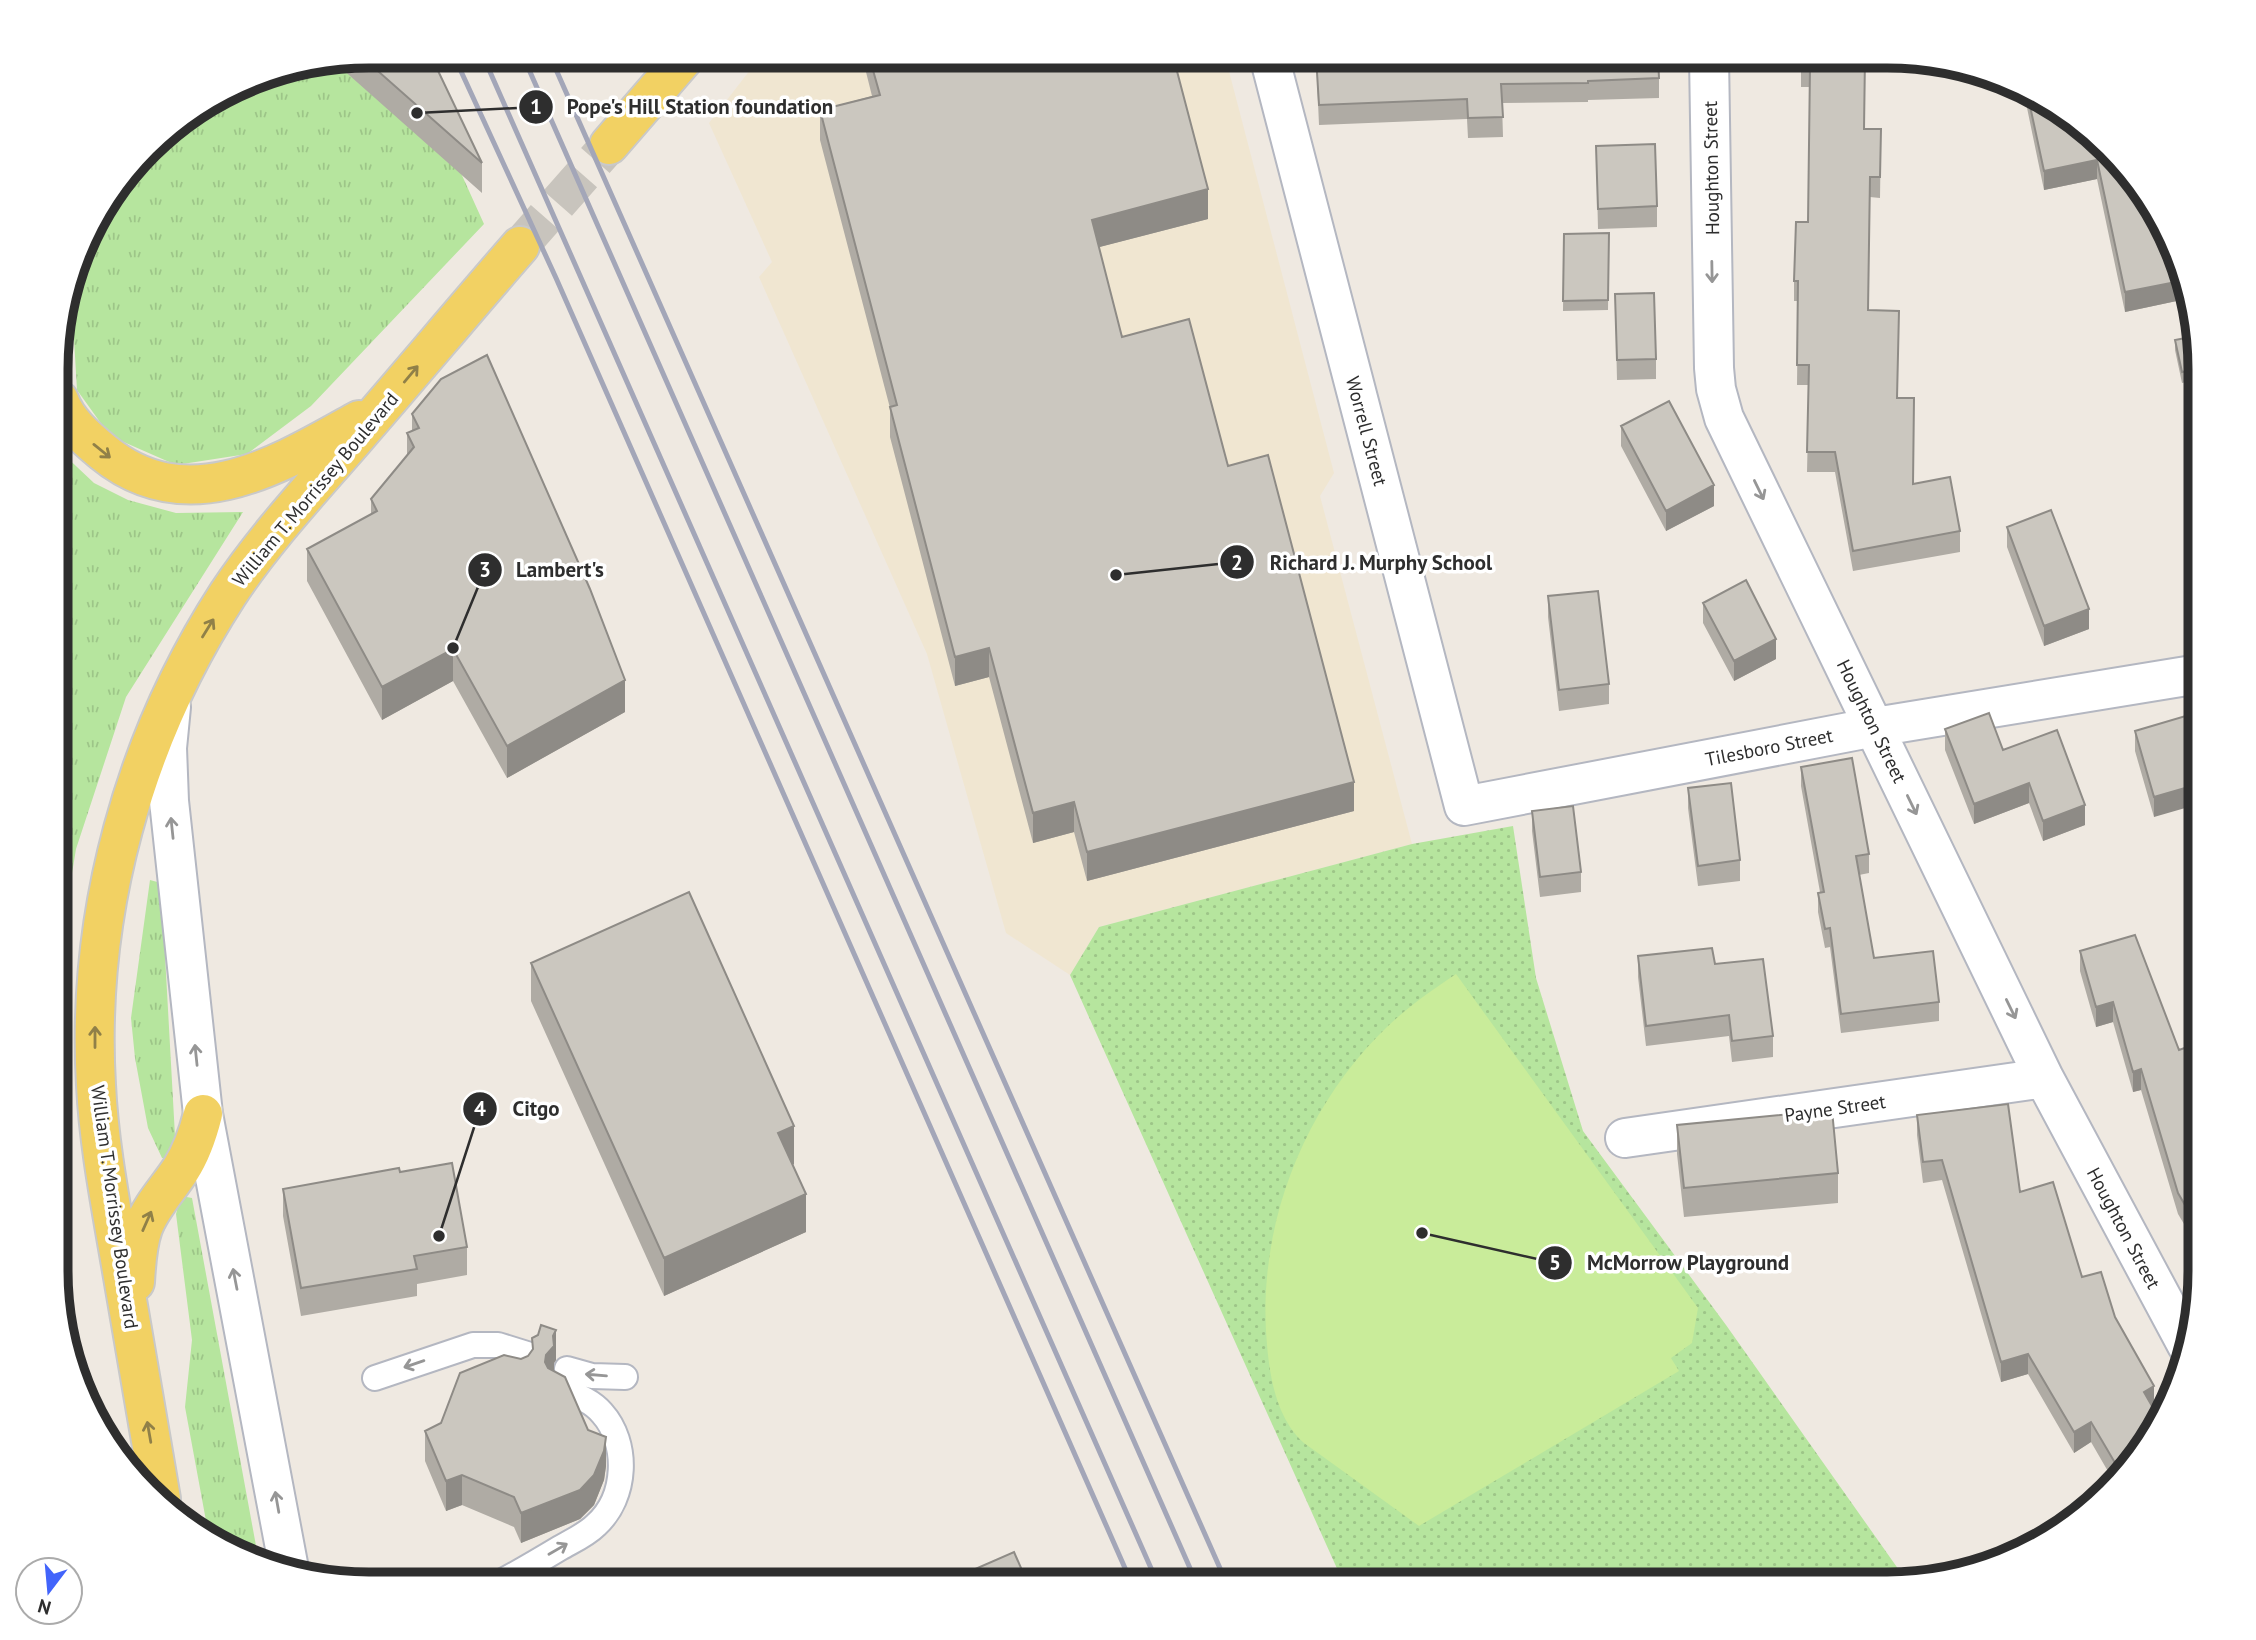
<svg xmlns="http://www.w3.org/2000/svg" width="2256" height="1640" font-family="'PT Sans',sans-serif">
<style>
.education{fill:#f0e6d1}
.grass{fill:url(#grass-tufts)}
.park{fill:url(#park-dots)}
.pitch{fill:#c9ec9a}
.lines{fill:none;stroke-linecap:round;stroke-linejoin:round}
.primary-tunnel{stroke:#c8c4bd;stroke-width:38;stroke-dasharray:38 19;stroke-linecap:butt}
.service-casing{stroke:#b4b7c1;stroke-width:28}
.minor-casing{stroke:#b4b7c1;stroke-width:42}
.secondary-casing{stroke:#b4b7c1;stroke-width:42}
.primary-casing{stroke:#c9c9c9;stroke-width:42}
.service{stroke:#fff;stroke-width:24}
.minor{stroke:#fff;stroke-width:38}
.secondary{stroke:#fff;stroke-width:38}
.primary{stroke:#f2d163;stroke-width:38}
.rail{stroke:#a3a6b8;stroke-width:5}
.wall{fill:#afaba4}
.shaded-wall{fill:#8e8b86}
.building{fill:#cbc7bf;stroke:#8e8b86;stroke-width:2}
.oneway{stroke:#969696}
.oneway2{stroke:#908048}
.labels{text-anchor:middle;stroke-width:7;stroke-linejoin:round;paint-order:stroke}
.street-label{font-size:19px;fill:#2e2e2e;stroke:#fff}
.rim{fill:none;stroke:#2e2e2e;stroke-width:9}
.leader{fill:none;stroke:#2e2e2e;stroke-width:2.5}
.callout-dot{fill:#2e2e2e;stroke:#fff;stroke-width:2.5}
.mark-label{font-size:21px;text-anchor:middle;font-weight:bold;fill:#fff}
.callout-label{font-size:21px;text-anchor:middle;font-weight:bold;fill:#2e2e2e;stroke:#fff;stroke-width:7;stroke-linejoin:round;paint-order:stroke}
</style>
<defs>
<pattern id="grass-tufts" width="24" height="20" patternUnits="userSpaceOnUse" patternTransform="scale(1.75)"><rect width="24" height="20" fill="#b6e59e"/><path d="M3 7l-1-3M5 7V3M7 7l1-3M15 17l-1-3M17 17v-4M19 17l1-3" fill="none" stroke="#9dc588"/></pattern>
<pattern id="park-dots" width="8" height="8" patternUnits="userSpaceOnUse" patternTransform="scale(1.75)"><rect width="8" height="8" fill="#b6e59e"/><path d="M2 2h.1M6 6h.1" fill="none" stroke="#9dc588" stroke-width="1.8" stroke-linecap="round"/></pattern>
</defs>
<rect width="100%" height="100%" fill="#efe9e1"/>
<path class="education" d="M761,56H1225L1334,473L1320,496L1412,844L1099,927L1070,975L1006,933L927,654L759,277L772,262L709,123Z"/>
<path class="grass" d="M369,56H408L484,224L311,406L247,454L176,465L110,436L77,390L71,288L88,230L162,134L250,80Z
M59,450L94,483L128,500L176,513L243,512L126,697L76,849L59,952Z
M150,880L161,883L176,1154L170,1158H162L148,1128L135,1058L131,1018Z
M181,1196L192,1198L259,1562L250,1560L209,1537L185,1407L192,1340L176,1214Z"/>
<path class="park" d="M1513,826L1536,978L1583,1131L1726,1325L1906,1580L1887,1584H1344L1070,975L1099,927L1412,844Z"/>
<path class="pitch" d="M1456,974L1698,1308L1692,1343L1671,1358L1679,1371L1419,1526L1304,1443C1277,1419 1270,1379 1267,1345C1256,1228 1303,1107 1388,1026C1409,1006 1432,990 1456,974Z"/>
<g class="lines">
<path class="primary-tunnel" d="M520,246L609,145"/>
<g class="service-casing">
<path id="service" d="M567,1369L592,1376L625,1377
M375,1378L473,1345H498L527,1354
M499,1583C520,1572 540,1560 560,1548C572,1541 586,1535 596,1525C627,1497 629,1443 602,1413C591,1400 575,1395 560,1389"/>
</g>
<g class="minor-casing">
<path id="minor" d="M1269,56L1464,806L1875,727L2199,674
M1709,57L1714,368L1716,389L1724,418L2044,1078L2187,1345
M1625,1138L2044,1078"/>
</g>
<g class="secondary-casing">
<path id="secondary" d="M171,707L167,748L169,801L203,1114L289,1569"/>
</g>
<g class="primary-casing">
<path id="primary" d="M609,145L686,56
M59,400C67,422 86,438 103,452C188,522 280,464 359,420
M135,1282C136,1265 137,1245 143,1228C151,1206 168,1189 181,1169C192,1152 198,1134 203,1114
M161,1499C148,1421 134,1343 121,1265C111,1206 99,1146 96,1085C86,913 134,739 228,594C265,538 312,488 356,437C411,374 465,309 520,246"/>
</g>
<use href="#service" class="service"/>
<use href="#minor" class="minor"/>
<use href="#secondary" class="secondary"/>
<use href="#primary" class="primary"/>
<path class="rail" d="M454,56L556,278L1132,1584
M483,56L1158,1584
M523,56L1197,1584
M550,56L1227,1584"/>
</g>
<path class="wall" d="M369,56L482,163V193L340,67V62Z
M862,56H1173L1208,219L1099,247L1122,337L1228,466L1354,811L1087,881L1074,832L1033,843L989,677L955,686L890,437V408L820,140V110L872,96Z
M1316,56L1659,78V98L1588,100V102L1502,103L1503,137L1468,138L1467,119L1319,125Z
M1801,57L1864,129H1881L1880,198L1870,197L1868,310L1897,398L1913,484L1960,531V552L1853,571L1835,472H1807L1809,385H1797L1798,301H1794V281L1808,222L1810,87H1801Z
M2019,87L2078,121L2168,230L2186,299L2125,312L2097,179L2044,190L2026,103L2022,104Z
M1596,146L1657,206V227L1598,229Z
M1609,233L1608,310L1563,311L1564,234Z
M1615,294L1656,359V379L1617,380Z
M2175,340L2199,349V379L2182,383L2175,350Z
M412,414L625,712L507,778L453,681L382,720L307,581V549L371,514V499L407,456V433L412,431Z
M1621,426L1714,506L1666,531L1621,446Z
M2199,455V494L2195,486V457Z
M2007,527L2089,629L2044,646L2007,547Z
M1548,596L1609,684V704L1559,711L1548,617Z
M1703,603L1776,659L1734,681L1703,623Z
M2199,712L2154,817L2135,751V731Z
M1945,729L2003,750L2085,825L2043,841L2029,803L1974,824L1945,750Z
M1801,767L1869,854V873L1859,875L1874,958L1939,1002V1021L1841,1033L1830,947L1825,948L1818,912V893L1820,892L1801,786Z
M1688,788L1740,860V881L1698,886L1688,808Z
M1532,811L1581,872V892L1540,897L1532,831Z
M2080,951L2179,1050L2199,1043V1249L2178,1214L2141,1090L2133,1092L2113,1022L2096,1027L2080,971Z
M1638,956L1715,964L1773,1036V1057L1732,1062L1729,1036L1646,1046L1638,977Z
M531,963L794,1164L793,1165L806,1232L664,1296L531,1001Z
M1917,1115L2020,1192L2082,1277L2115,1317L2154,1406L2152,1407L2135,1462L2113,1480L2091,1442L2074,1453L2028,1374L2001,1382L1942,1180L1923,1183L1917,1135Z
M1677,1125L1838,1173V1203L1684,1217L1677,1154Z
M400,1172L467,1247V1275L417,1284V1296L301,1316L283,1216V1189Z
M532,1338L556,1360L554,1363V1371L588,1430L606,1466L604,1480L594,1505L580,1519L521,1543L514,1527L462,1505L446,1511L425,1461V1431L441,1423L521,1359L528,1356L532,1350Z"/>
<path class="shaded-wall" d="M2022,89L2026,91V103L2022,104Z
M2097,160V179L2044,190V171Z
M1208,189V219L1092,249V220Z
M2181,281L2186,299L2125,312V292Z
M1714,485V506L1666,531V511Z
M2089,609V629L2044,646V626Z
M1776,639V659L1734,681V661Z
M989,648V677L955,686V657Z
M453,649V681L382,720V687Z
M625,680V712L507,778V746Z
M1354,782V811L1087,881V852Z
M2029,783V803L1974,824V804Z
M2199,784V804L2154,817V797Z
M1074,802V832L1033,843V813Z
M2085,805V825L2043,841V821Z
M2113,1002V1022L2096,1027V1007Z
M2141,1069V1090L2133,1092V1072Z
M794,1126V1164L778,1171V1133Z
M806,1194V1232L664,1296V1258Z
M556,1330V1360L554,1363V1376L546,1384V1355Z
M2028,1354V1374L2001,1382V1362Z
M2154,1386V1406L2144,1412V1392Z
M2091,1422V1442L2074,1453V1432Z
M606,1437V1466L604,1480L594,1505L580,1519L521,1543V1513Z
M462,1475V1505L446,1511V1481Z"/>
<path class="building" d="M369,56H431L482,163L362,57Z
M869,56H1173L1208,189L1092,220L1122,337L1189,319L1228,466L1268,455L1354,782L1087,852L1074,802L1033,813L989,648L955,657L890,407L897,405L820,110L880,95Z
M1316,56L1658,57L1659,78L1588,81V83L1501,84L1503,117L1468,118L1467,99L1319,105Z
M1801,57H1865L1864,129H1881L1880,177H1870L1868,310L1899,311L1897,398H1914L1913,484L1950,477L1960,531L1853,551L1835,452H1807L1809,365H1797L1798,281H1794L1796,222H1808L1810,67H1801Z
M2027,92L2078,121L2168,230L2181,281L2125,292L2097,160L2044,171Z
M1655,144L1657,206L1598,209L1596,146Z
M1609,233L1608,300L1563,301L1564,234Z
M1654,293L1656,359L1617,360L1615,294Z
M2196,336L2199,349V369L2182,372L2175,340Z
M487,355L590,589L625,680L507,746L453,649L382,687L307,549L377,511L371,499L414,447L407,433L419,428L412,414L441,379Z
M1669,401L1714,485L1666,511L1621,426Z
M2199,455V464L2195,457Z
M2051,510L2089,609L2044,626L2007,527Z
M1746,580L1776,639L1734,661L1703,603Z
M1598,591L1609,684L1559,690L1548,596Z
M2199,712V784L2154,797L2135,731Z
M1989,713L2003,750L2057,730L2085,805L2043,821L2029,783L1974,804L1945,729Z
M1852,758L1869,854L1856,856L1874,958L1933,951L1939,1002L1841,1014L1830,928L1825,929L1818,893L1824,892L1801,767Z
M1731,783L1740,860L1698,866L1688,788Z
M1573,806L1581,872L1540,877L1532,811Z
M689,892L794,1126L778,1133L806,1194L664,1258L531,963Z
M2135,935L2179,1050L2199,1043V1229L2178,1193L2141,1069L2133,1072L2113,1002L2096,1007L2080,951Z
M1712,948L1715,964L1763,959L1773,1036L1732,1041L1729,1015L1646,1026L1638,956Z
M2008,1104L2020,1192L2053,1182L2082,1277L2101,1272L2115,1317L2154,1386L2144,1392L2160,1420L2135,1462L2121,1473L2091,1422L2074,1432L2028,1354L2001,1362L1942,1160L1923,1162L1917,1115Z
M1832,1110L1838,1173L1684,1188L1677,1125Z
M452,1163L467,1247L414,1256L417,1269L301,1288L283,1189L399,1168L400,1172Z
M541,1325L556,1330L553,1336L554,1346L546,1355L545,1362L548,1368L565,1377L588,1430L606,1437L604,1451L594,1475L580,1490L521,1513L514,1497L462,1475L446,1481L425,1431L441,1423L460,1373L504,1355L521,1359L528,1356L533,1349L532,1338L538,1335Z
M1014,1552L1028,1584H941Z"/>
<defs><path id="oneway-shaft" d="M-6 0H5M1.5-3L5.5 0L1.5 3" fill="none" stroke-width="1.6" stroke-linecap="round" stroke-linejoin="round" transform="scale(1.75)"/></defs>
<g class="oneway">
<use href="#oneway-shaft" transform="translate(1712 272) rotate(89)"/>
<use href="#oneway-shaft" transform="translate(1759 490) rotate(64)"/>
<use href="#oneway-shaft" transform="translate(1912 805) rotate(64)"/>
<use href="#oneway-shaft" transform="translate(172 828) rotate(-96)"/>
<use href="#oneway-shaft" transform="translate(2011 1009) rotate(64)"/>
<use href="#oneway-shaft" transform="translate(196 1055) rotate(-96)"/>
<use href="#oneway-shaft" transform="translate(235 1279) rotate(-101)"/>
<use href="#oneway-shaft" transform="translate(414 1364) rotate(161)"/>
<use href="#oneway-shaft" transform="translate(596 1375) rotate(-175)"/>
<use href="#oneway-shaft" transform="translate(277 1502) rotate(-100)"/>
<use href="#oneway-shaft" transform="translate(558 1549) rotate(-30)"/>
</g>
<g class="oneway2">
<use href="#oneway-shaft" transform="translate(411 374) rotate(-50)"/>
<use href="#oneway-shaft" transform="translate(102 451) rotate(39)"/>
<use href="#oneway-shaft" transform="translate(208 628) rotate(-58)"/>
<use href="#oneway-shaft" transform="translate(95 1037) rotate(-90)"/>
<use href="#oneway-shaft" transform="translate(147 1221) rotate(-66)"/>
<use href="#oneway-shaft" transform="translate(149 1432) rotate(-100)"/>
</g>
<g class="labels">
<g class="street-label">
<text transform="translate(1711 168) rotate(-91)" y="7">Houghton Street</text>
<text transform="translate(1367 431) rotate(75)" y="7">Worrell Street</text>
<text transform="translate(315 489) rotate(-50)" y="7">William T. Morrissey Boulevard</text>
<text transform="translate(1872 721) rotate(64)" y="7">Houghton Street</text>
<text transform="translate(1769 747) rotate(-11)" y="7">Tilesboro Street</text>
<text transform="translate(1835 1108) rotate(-8)" y="7">Payne Street</text>
<text transform="translate(115 1207) rotate(82)" y="7">William T. Morrissey Boulevard</text>
<text transform="translate(2124 1228) rotate(62)" y="7">Houghton Street</text>
</g>
</g>
<path d="M0 0H2256V1640H0ZM369 68H1887A301 301 0 0 1 2188 369V1271A301 301 0 0 1 1887 1572H369A301 301 0 0 1 68 1271V369A301 301 0 0 1 369 68Z" fill="#fff" fill-rule="evenodd"/>
<path class="rim" d="M369 68H1887A301 301 0 0 1 2188 369V1271A301 301 0 0 1 1887 1572H369A301 301 0 0 1 68 1271V369A301 301 0 0 1 369 68Z"/>
<path class="leader" d="M417 113L536 107M1116 575L1237 562M453 648L485 570M439 1236L480 1109M1422 1233L1555 1263"/>
<g class="callout-dot">
<circle cx="417" cy="113" r="7"/>
<circle cx="1116" cy="575" r="7"/>
<circle cx="453" cy="648" r="7"/>
<circle cx="439" cy="1236" r="7"/>
<circle cx="1422" cy="1233" r="7"/>
<circle cx="536" cy="107" r="18"/>
<circle cx="1237" cy="562" r="18"/>
<circle cx="485" cy="570" r="18"/>
<circle cx="480" cy="1109" r="18"/>
<circle cx="1555" cy="1263" r="18"/>
</g>
<g class="mark-label">
<text x="536" y="114">1</text>
<text x="1237" y="570">2</text>
<text x="485" y="577">3</text>
<text x="480" y="1116">4</text>
<text x="1555" y="1270">5</text>
</g>
<g class="callout-label">
<text x="700" y="114">Pope's Hill Station foundation</text>
<text x="1381" y="570">Richard J. Murphy School</text>
<text x="560" y="577">Lambert's</text>
<text x="536" y="1116">Citgo</text>
<text x="1688" y="1270">McMorrow Playground</text>
</g>
<g transform="translate(49 1591) rotate(196)"><circle r="33" fill="#ffffff" stroke="#ababab" stroke-width="2"/>
<path d="M0-5L12 26L0 18L-12 26Z" fill="#4264fb"/>
<text y="-10" font-size="19" font-weight="bold" text-anchor="middle" fill="#2e2e2e">N</text>
</g>
</svg>
